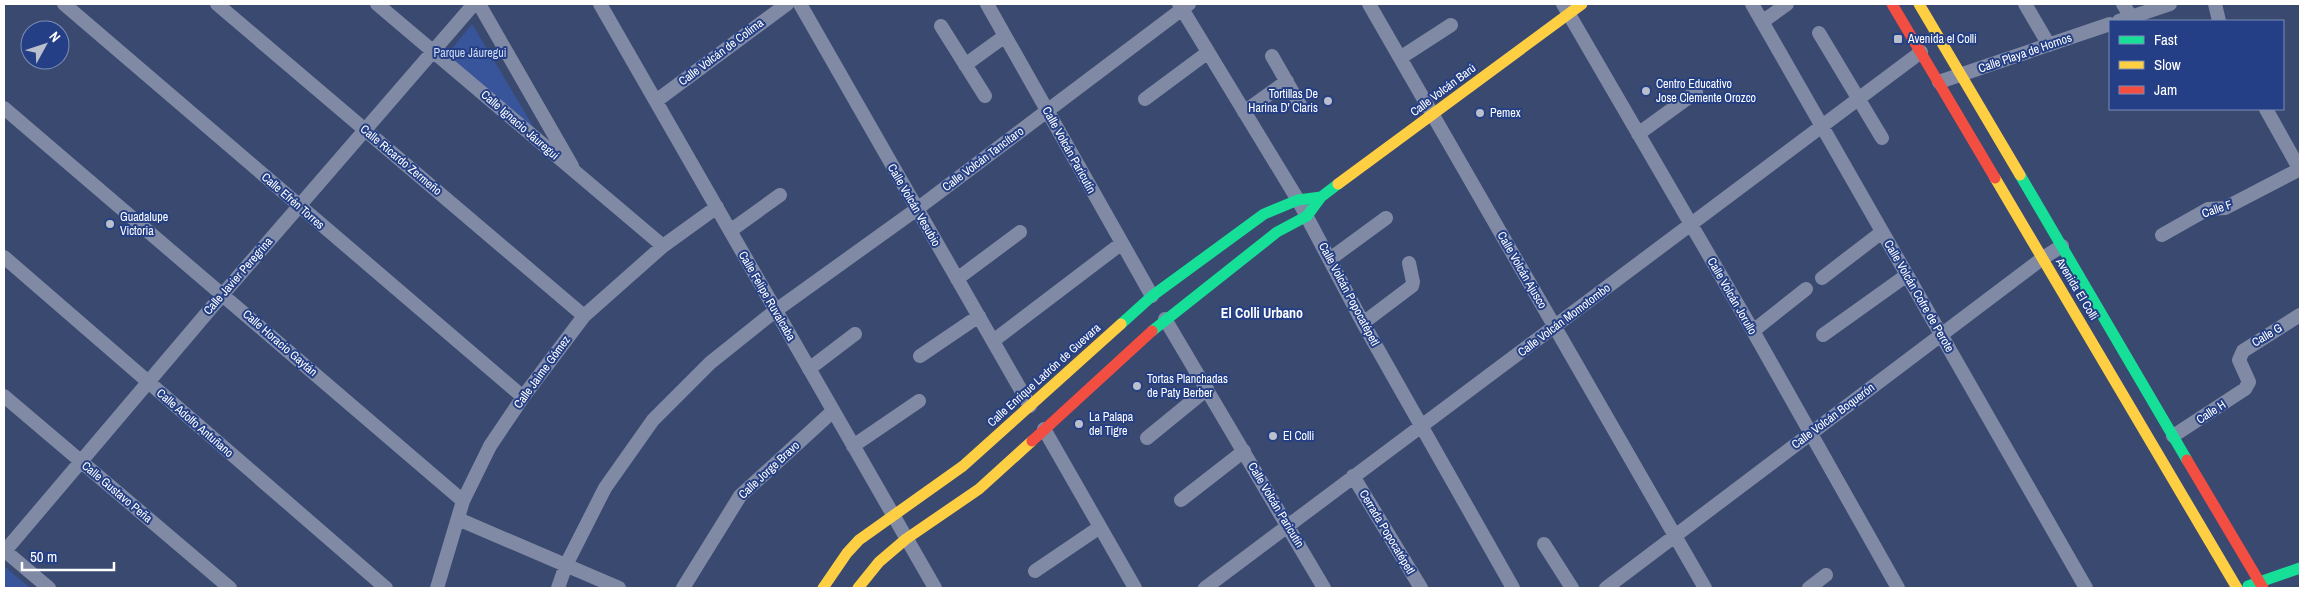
<svg xmlns="http://www.w3.org/2000/svg" width="2304" height="592" font-family="'Archivo Narrow',sans-serif">
<style>
.green{fill:#38559b}
.lines{fill:none;stroke-linecap:round;stroke-linejoin:round}
.street{stroke:#808aa5;stroke-width:14}
.fast{stroke:#16e098;stroke-width:11}
.slow{stroke:#ffcf43;stroke-width:11}
.jam{stroke:#f24e42;stroke-width:11}
.poi-dot{fill:#babfcd;stroke:#243f85;stroke-width:2}
.labels{text-anchor:middle;stroke-width:4;stroke-linejoin:round;paint-order:stroke}
.poi-label{font-size:12px;fill:#fff;stroke:#243f85;text-anchor:start}
.street-label{font-size:12px;fill:#fff;stroke:#243f85}
.park-label{font-size:12px;fill:#d1dcf6;stroke:#243f85}
.neighbourhood-label{font-size:14px;font-weight:bold;fill:#fff;stroke:#243f85}
</style>
<rect width="100%" height="100%" fill="#3a496f"/>
<path class="green" d="M472,24L536,131L446,56Z
M4,566L30,588H4Z"/>
<g class="lines">
<path class="street" d="M64,4L523,397
M217,4L584,316
M377,4L663,246
M479,4L572,166
M600,4L935,588
M800,4L1030,406
M987,4L1152,296
M1179,4L1298,200L1363,323L1513,588
M1369,4L1705,588
M1563,4L1753,331L1898,588
M1752,4L2086,588
M2025,4L2049,45
M2123,4L2131,17
M2215,4L2219,21
M2119,21L2170,4
M1762,22L1787,4
M941,26L985,96
M1819,33L1882,138
M1272,56L1300,105
M1400,58L1451,25
M965,65L1005,36
M1939,82L2110,24
M1145,99L1207,53
M656,101L787,4
M4,108L463,501
M2266,109L2300,170
M1244,112L1287,81
M1638,134L1696,92
M730,231L780,195
M2162,235L2208,209L2225,208L2300,169
M4,257L386,588
M1330,259L1386,218
M1822,278L1882,232
M957,279L1020,232
M1165,319L1324,588
M1363,323L1412,286L1413,282L1409,263
M1753,331L1806,289
M1823,335L1907,275
M993,341L1122,243
M920,356L979,316
M809,369L855,334
M4,396L230,588
M1044,429L1135,588
M2173,436L2245,389L2249,382L2239,360L2243,351L2300,315
M1147,438L1207,389
M853,446L919,401
M1353,476L1421,588
M1181,500L1244,451
M458,519L619,588
M1544,544L1572,588
M4,550L49,588
M5,551L223,294L474,4
M1035,571L1100,527
M437,588L463,501L490,446L523,397L584,316L663,246L717,207
M558,588L566,565L605,488L653,420L710,363L775,311L917,209L1189,4
M683,588L740,496L833,411
M1205,588L1921,52
M1606,588L2043,258L2062,246
M1809,588L1826,575"/>
<path class="fast" d="M2020,175L2187,460
M1121,324L1152,296L1264,214L1298,200L1321,197
M1152,331L1277,232L1307,216L1321,197L1338,184
M2248,586L2300,568"/>
<path class="slow" d="M1919,4L2020,175
M1995,178L2237,588
M1338,184L1582,4
M823,588L847,553L859,540L963,466L1121,324
M858,588L879,562L906,539L979,489L1032,441"/>
<path class="jam" d="M1892,4L1995,178
M1032,441L1152,331
M2187,460L2263,588"/>
</g>
<g class="poi-dot">
<rect x="1893" y="34" width="10" height="10" rx="2.5"/>
<circle cx="1646" cy="91" r="5"/>
<circle cx="1328" cy="101" r="5"/>
<circle cx="1480" cy="113" r="5"/>
<circle cx="110" cy="224" r="5"/>
<circle cx="1137" cy="386" r="5"/>
<circle cx="1079" cy="424" r="5"/>
<circle cx="1273" cy="436" r="5"/>
</g>
<g class="labels">
<g class="poi-label">
<text x="1908" y="43">Avenida el Colli</text>
<text x="1656" y="88">Centro Educativo<tspan x="1656" dy="14">Jose Clemente Orozco</tspan></text>
<text x="1318" y="98" text-anchor="end">Tortillas De<tspan x="1318" dy="14">Harina D' Claris</tspan></text>
<text x="1490" y="117">Pemex</text>
<text x="120" y="221">Guadalupe<tspan x="120" dy="14">Victoria</tspan></text>
<text x="1147" y="383">Tortas Planchadas<tspan x="1147" dy="14">de Paty Berber</tspan></text>
<text x="1089" y="421">La Palapa<tspan x="1089" dy="14">del Tigre</tspan></text>
<text x="1283" y="440">El Colli</text>
</g>
<g class="street-label">
<text transform="translate(721 52) rotate(-37)" y="4">Calle Volcán de Colima</text>
<text transform="translate(2025 53) rotate(-19)" y="4">Calle Playa de Hornos</text>
<text transform="translate(1443 90) rotate(-37)" y="4">Calle Volcán Barú</text>
<text transform="translate(520 125) rotate(41)" y="4">Calle Ignacio Jáuregui</text>
<text transform="translate(1069 150) rotate(61)" y="4">Calle Volcán Paricutín</text>
<text transform="translate(983 159) rotate(-37)" y="4">Calle Volcán Tancítaro</text>
<text transform="translate(401 160) rotate(40)" y="4">Calle Ricardo Zermeño</text>
<text transform="translate(293 201) rotate(41)" y="4">Calle Efrén Torres</text>
<text transform="translate(914 205) rotate(60)" y="4">Calle Volcán Vesubio</text>
<text transform="translate(2217 209) rotate(-19)" y="4">Calle F</text>
<text transform="translate(1522 270) rotate(60)" y="4">Calle Volcán Ajusco</text>
<text transform="translate(238 276) rotate(-49)" y="4">Calle Javier Peregrina</text>
<text transform="translate(2077 289) rotate(59)" y="4">Avenida El Colli</text>
<text transform="translate(1349 294) rotate(62)" y="4">Calle Volcán Popocatépetl</text>
<text transform="translate(767 296) rotate(60)" y="4">Calle Felipe Ruvalcaba</text>
<text transform="translate(1732 296) rotate(60)" y="4">Calle Volcán Jorullo</text>
<text transform="translate(1919 296) rotate(60)" y="4">Calle Volcán Cofre de Perote</text>
<text transform="translate(1564 320) rotate(-37)" y="4">Calle Volcán Momotombo</text>
<text transform="translate(2267 335) rotate(-31)" y="4">Calle G</text>
<text transform="translate(280 343) rotate(41)" y="4">Calle Horacio Gaytán</text>
<text transform="translate(542 372) rotate(-54)" y="4">Calle Jaime Gómez</text>
<text transform="translate(1044 375) rotate(-42)" y="4">Calle Enrique Ladrón de Guevara</text>
<text transform="translate(2211 412) rotate(-33)" y="4">Calle H</text>
<text transform="translate(1833 416) rotate(-37)" y="4">Calle Volcán Boquerón</text>
<text transform="translate(195 423) rotate(41)" y="4">Calle Adolfo Antuñano</text>
<text transform="translate(769 470) rotate(-43)" y="4">Calle Jorge Bravo</text>
<text transform="translate(117 492) rotate(40)" y="4">Calle Gustavo Peña</text>
<text transform="translate(1276 505) rotate(59)" y="4">Calle Volcán Paricutín</text>
<text transform="translate(1387 532) rotate(59)" y="4">Cerrada Popocatépetl</text>
</g>
<g class="park-label">
<text x="470" y="57">Parque Jáuregui</text>
</g>
<g class="neighbourhood-label">
<text x="1262" y="318">El Colli Urbano</text>
</g>
</g>
<rect width="2304" height="592" fill="none" stroke="#ffffff" stroke-width="10"/>
<rect x="2109" y="20" width="175" height="90" fill="#243f85" stroke="#7c8cb6"/>
<rect x="2119" y="36" width="25" height="8" fill="#16e098" stroke="#7c8cb6"/>
<text x="2154" y="45" font-size="15" fill="#ffffff">Fast</text>
<rect x="2119" y="61" width="25" height="8" fill="#ffcf43" stroke="#7c8cb6"/>
<text x="2154" y="70" font-size="15" fill="#ffffff">Slow</text>
<rect x="2119" y="86" width="25" height="8" fill="#f24e42" stroke="#7c8cb6"/>
<text x="2154" y="95" font-size="15" fill="#ffffff">Jam</text>
<g transform="translate(45 45) rotate(50)"><circle r="24" fill="#243f85" stroke="#7c8cb6"/>
<path d="M0-4L9 19L0 12L-9 19Z" fill="#babfcd"/>
<text y="-8" font-size="14" font-weight="bold" text-anchor="middle" fill="#ffffff">N</text>
</g>
<path d="M22 562v8h92v-8" fill="none" stroke="#ffffff" stroke-width="2.5"/>
<text x="30" y="562" font-size="15" fill="#ffffff" stroke="#243f85" stroke-width="4" paint-order="stroke">50 m</text>
</svg>
